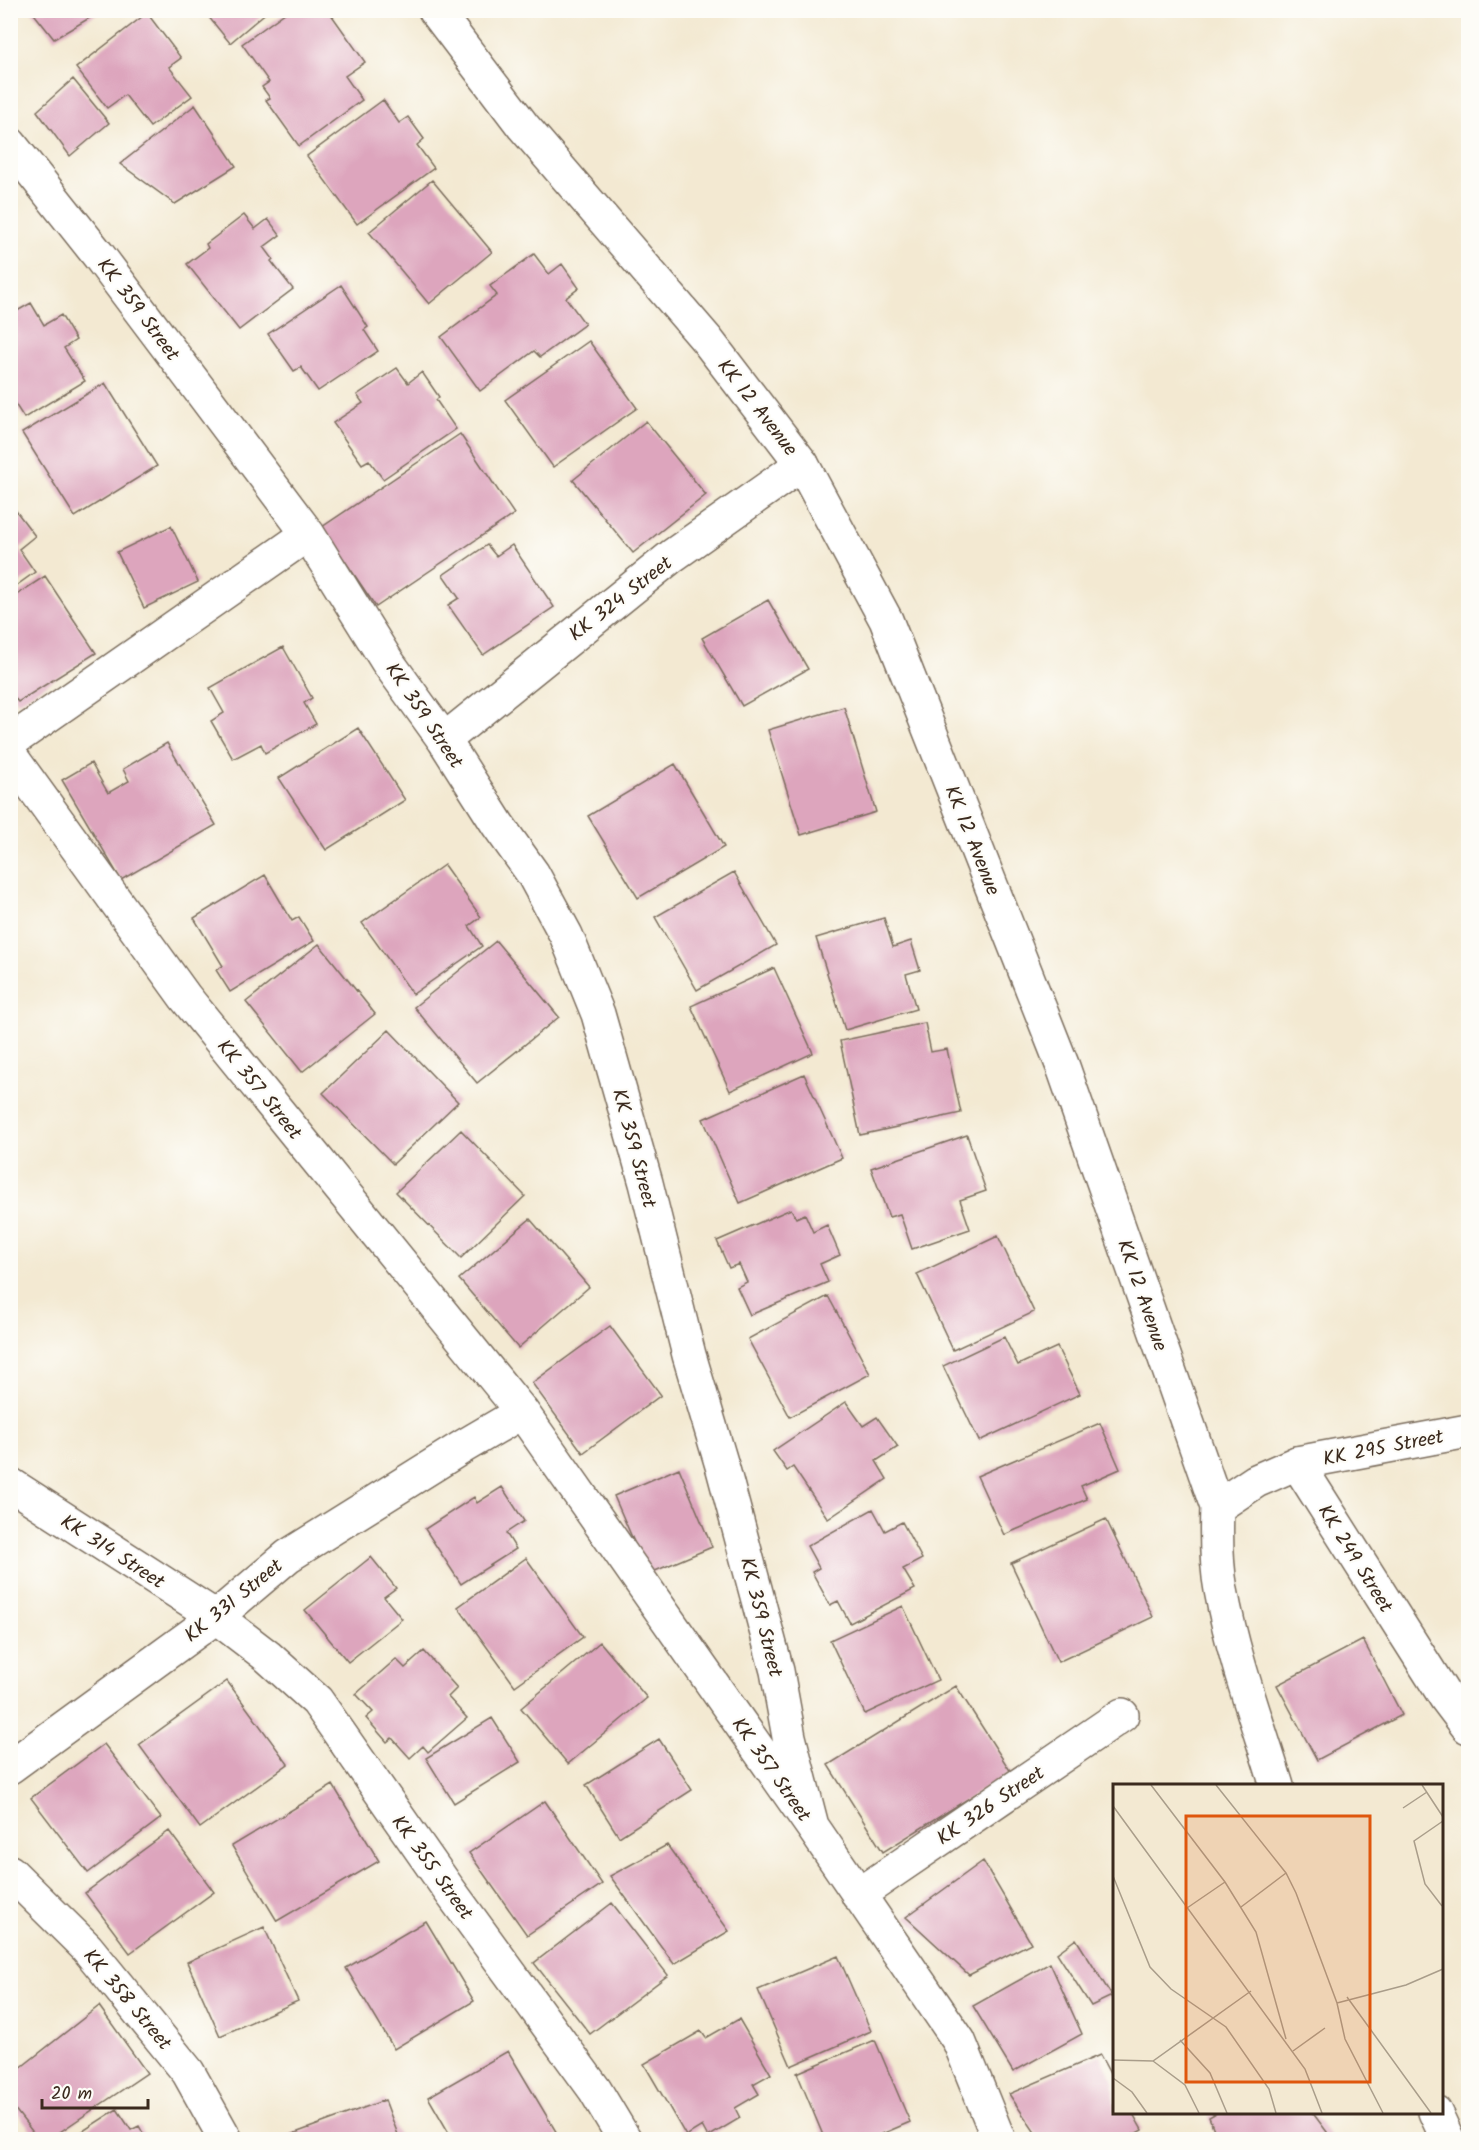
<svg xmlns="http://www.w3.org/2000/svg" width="1479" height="2150" font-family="Kalam,sans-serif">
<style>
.building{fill:#dda5bd}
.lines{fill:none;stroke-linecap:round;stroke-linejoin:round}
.minor-casing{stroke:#7b6d5d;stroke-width:36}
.major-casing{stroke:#7b6d5d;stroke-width:36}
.minor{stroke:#fff;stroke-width:33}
.major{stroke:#fff;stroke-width:33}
.labels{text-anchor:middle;stroke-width:4.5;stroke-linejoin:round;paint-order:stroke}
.street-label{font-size:20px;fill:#3b2a1e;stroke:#fdfcf7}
.inset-road{fill:none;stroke:#a99d8a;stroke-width:1.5}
.view{fill:#df570d;fill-opacity:0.15;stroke:#df570d;stroke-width:3}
.inset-edge{fill:none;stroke:#3b2a1e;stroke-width:3}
</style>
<rect width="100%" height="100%" fill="#fdfcf7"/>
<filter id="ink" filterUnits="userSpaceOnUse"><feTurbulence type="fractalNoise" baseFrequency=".0167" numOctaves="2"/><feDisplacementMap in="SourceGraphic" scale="12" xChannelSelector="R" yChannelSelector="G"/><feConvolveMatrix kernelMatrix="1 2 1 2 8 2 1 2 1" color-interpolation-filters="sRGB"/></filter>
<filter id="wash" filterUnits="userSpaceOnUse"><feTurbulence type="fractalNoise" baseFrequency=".008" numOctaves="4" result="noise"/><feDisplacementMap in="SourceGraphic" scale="24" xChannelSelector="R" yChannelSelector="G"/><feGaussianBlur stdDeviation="1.35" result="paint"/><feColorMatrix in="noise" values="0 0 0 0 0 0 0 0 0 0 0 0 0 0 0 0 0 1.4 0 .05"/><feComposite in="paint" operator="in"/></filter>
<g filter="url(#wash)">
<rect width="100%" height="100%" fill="#f3e9d2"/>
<g id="blocks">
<path class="building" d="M31,10H103L54,39Z
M203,10H269L230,43Z
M289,10H328L365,62L345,76L362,100L299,146L266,100L270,98L262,87L269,82L242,44Z
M147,13L181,58L169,67L192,96L150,127L125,95L107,108L76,68Z
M73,79L109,123L70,156L37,111Z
M383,100L399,123L408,117L424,139L417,145L434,168L357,224L307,156Z
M195,105L236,166L175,204L120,164Z
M432,180L492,252L429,304L369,232Z
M244,215L255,229L268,219L280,235L264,247L273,259L271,261L293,289L239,330L187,264L208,248L206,244Z
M534,254L549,274L562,264L579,288L566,298L585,324L540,357L534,351L480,391L441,337L497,295L490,286Z
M341,285L368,327L364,330L378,351L318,391L301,367L294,371L268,334Z
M31,303L44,325L61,315L76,340L64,348L85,381L24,418L10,396V315Z
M589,341L637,408L553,467L505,400Z
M397,368L408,383L422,372L439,397L436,400L456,429L383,479L369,460L362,464L333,423L363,403L357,395Z
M105,383L157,466L75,517L22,433Z
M646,421L706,495L633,553L573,480Z
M460,434L514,514L376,607L322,527Z
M10,503L35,536L19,549L35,572L10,590Z
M171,526L198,582L144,608L117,552Z
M487,545L496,556L512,545L554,607L483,655L448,605L459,598L443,575Z
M45,576L96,653L18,702L10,692V599Z
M768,600L808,669L742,706L702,638Z
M283,647L312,698L304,703L316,724L265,753L261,744L233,759L211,721L224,713L210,688Z
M844,707L876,812L801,835L768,730Z
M358,728L405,800L326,850L279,778Z
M167,743L216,825L121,880L62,780L91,763L108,793L129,781L123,769Z
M675,764L724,847L638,898L588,816Z
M444,865L481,917L469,926L482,946L413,994L362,923Z
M734,872L776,945L697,990L655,917Z
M265,875L292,921L299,917L314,941L230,992L216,970L223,966L194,918Z
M884,918L893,947L911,941L920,970L906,974L916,1009L845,1030L816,938Z
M496,941L559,1017L477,1083L414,1007Z
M319,944L375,1014L302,1072L246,1002Z
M774,968L813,1053L730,1091L691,1006Z
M925,1023L931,1052L947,1049L961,1113L860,1135L840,1041Z
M389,1030L458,1102L393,1164L323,1093Z
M804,1074L842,1158L740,1203L703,1119Z
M461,1130L525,1196L461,1258L396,1192Z
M967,1135L986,1191L960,1200L970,1229L912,1249L900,1214L889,1217L871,1168Z
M791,1209L796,1218L805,1214L813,1232L827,1225L840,1255L820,1264L828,1282L750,1315L737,1287L747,1282L739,1264L729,1268L717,1241Z
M530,1219L589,1287L518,1348L459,1279Z
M998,1236L1034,1312L953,1350L917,1274Z
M828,1296L870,1374L790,1417L748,1339Z
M610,1326L661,1395L583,1453L532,1383Z
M1004,1337L1018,1365L1057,1347L1080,1394L979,1441L943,1366Z
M846,1402L863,1426L877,1417L898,1447L876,1461L887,1479L828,1519L793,1467L787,1471L773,1451Z
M1100,1423L1120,1469L1081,1486L1087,1499L1004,1535L977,1476Z
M679,1468L712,1547L648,1574L614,1496Z
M502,1487L524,1521L506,1533L516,1549L461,1584L425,1529L474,1497L477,1503Z
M873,1509L885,1531L902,1522L922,1559L903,1569L915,1589L850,1623L838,1601L830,1605L812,1572L819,1568L807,1546Z
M1106,1519L1153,1617L1058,1662L1011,1563Z
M371,1557L396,1588L384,1597L402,1619L348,1662L305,1610Z
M526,1558L583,1637L515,1686L458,1607Z
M903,1606L938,1680L865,1714L830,1640Z
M1363,1640L1402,1715L1317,1760L1277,1685Z
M600,1642L647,1698L568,1764L521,1708Z
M424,1651L457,1688L448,1697L467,1718L428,1752L423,1746L410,1758L392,1738L387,1742L366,1718L373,1712L356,1694L396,1659L405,1668Z
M227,1681L288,1764L200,1828L139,1745Z
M956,1686L1011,1772L883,1852L828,1765Z
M492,1718L520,1762L454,1803L426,1758Z
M659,1739L692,1790L619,1837L586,1785Z
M104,1744L161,1818L88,1873L31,1798Z
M333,1785L379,1861L277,1921L232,1846Z
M545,1801L602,1884L527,1935L469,1853Z
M169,1831L214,1892L130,1953L85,1893Z
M667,1845L729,1931L674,1964L610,1876Z
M983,1861L1031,1943L969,1975L906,1917Z
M612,1903L668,1975L590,2034L534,1963Z
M426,1921L474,2001L394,2049L346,1968Z
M264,1927L298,2001L220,2036L187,1962Z
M1076,1939L1112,1996L1091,2006L1057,1953Z
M838,1956L871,2031L791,2066L758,1990Z
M1050,1963L1082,2034L1013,2072L973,2006Z
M99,2006L147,2073L48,2140H39L10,2103V2076Z
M739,2019L771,2074L753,2084L759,2094L735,2108L740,2118L708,2137L702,2126L686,2136L644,2064L701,2031L706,2038Z
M875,2040L910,2122L868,2140H825L797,2073Z
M508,2051L561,2140H453L428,2097Z
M1100,2055L1114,2081V2112H1132L1142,2130L1124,2140H1040L1009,2094Z
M385,2100L400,2140H288L287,2136Z
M117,2109L131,2130L139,2126L147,2140H69Z
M1218,2112H1312L1333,2140H1218L1209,2117Z"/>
</g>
</g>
<g filter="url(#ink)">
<use href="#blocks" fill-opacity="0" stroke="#7b6d5d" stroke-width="1.5"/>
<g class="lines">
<g class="minor-casing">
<path id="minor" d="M10,144L99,256L308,534L387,661L444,740L498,825L533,874L566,935L598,1014L646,1183L689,1355L723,1469L777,1671L789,1737L812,1826
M444,740L672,556L802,464
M10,742L308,534
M10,755L185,997L522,1412L812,1826L959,2041L999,2140
M1297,1463L1446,1698L1468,1727
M10,1484L216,1617L267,1656L317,1701L447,1887L595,2090L625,2140
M10,1767L216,1617L288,1556L464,1446L522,1412
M10,1872L87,1948L188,2072L226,2140
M858,1895L1122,1715"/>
</g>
<g class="major-casing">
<path id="major" d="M435,10L523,126L707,340L802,464L886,620L1063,1067L1217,1507C1216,1534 1216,1563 1221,1590C1233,1656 1257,1721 1277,1786
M1217,1507L1256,1481L1297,1463L1468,1431
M1435,2112L1448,2140"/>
</g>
<use href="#minor" class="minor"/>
<use href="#major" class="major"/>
</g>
</g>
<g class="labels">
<g class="street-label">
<text transform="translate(139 309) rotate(53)" y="7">KK 359 Street</text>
<text transform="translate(758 407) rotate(52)" y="7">KK 12 Avenue</text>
<text transform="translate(620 598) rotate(-38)" y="7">KK 324 Street</text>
<text transform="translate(425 715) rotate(56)" y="7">KK 359 Street</text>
<text transform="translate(973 840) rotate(68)" y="7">KK 12 Avenue</text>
<text transform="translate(260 1089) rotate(51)" y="7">KK 357 Street</text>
<text transform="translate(635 1148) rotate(75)" y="7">KK 359 Street</text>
<text transform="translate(1143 1295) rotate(71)" y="7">KK 12 Avenue</text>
<text transform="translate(1383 1447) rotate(-11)" y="7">KK 295 Street</text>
<text transform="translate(113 1551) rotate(33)" y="7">KK 314 Street</text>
<text transform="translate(1356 1558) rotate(58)" y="7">KK 249 Street</text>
<text transform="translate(233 1600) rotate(-39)" y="7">KK 331 Street</text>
<text transform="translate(762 1617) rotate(76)" y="7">KK 359 Street</text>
<text transform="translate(772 1769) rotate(55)" y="7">KK 357 Street</text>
<text transform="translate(990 1805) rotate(-34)" y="7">KK 326 Street</text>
<text transform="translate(433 1867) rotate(54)" y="7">KK 355 Street</text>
<text transform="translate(128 1999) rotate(50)" y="7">KK 358 Street</text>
</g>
</g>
<g transform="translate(1113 1784)">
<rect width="330" height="330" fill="#f3e9d2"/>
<path class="inset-road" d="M38,1L112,98L143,148L173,255M103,1L173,89L183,109L224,219L232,255L270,329M309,1L330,33M0,22L192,285L209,329M290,24L314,8M0,92L37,183L58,205L113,243L156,305L163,329M329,122L312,100L301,57L330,37M128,123L173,89M74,124L112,98M234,213L318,329M224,219L293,201L330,185M67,256L97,289L114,329M180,267L212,244M0,276L40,277L138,207M40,277L72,301L86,329M0,294L19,308L34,329"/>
<path class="view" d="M73,32H257V298H73Z"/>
<rect width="330" height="330" class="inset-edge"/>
</g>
<rect width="1479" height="2150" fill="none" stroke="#fdfcf7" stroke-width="36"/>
<path d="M42 2099v9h106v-9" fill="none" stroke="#3b2a1e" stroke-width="3"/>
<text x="51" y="2099" font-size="18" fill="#3b2a1e" stroke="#fdfcf7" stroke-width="4.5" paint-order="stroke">20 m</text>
</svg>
